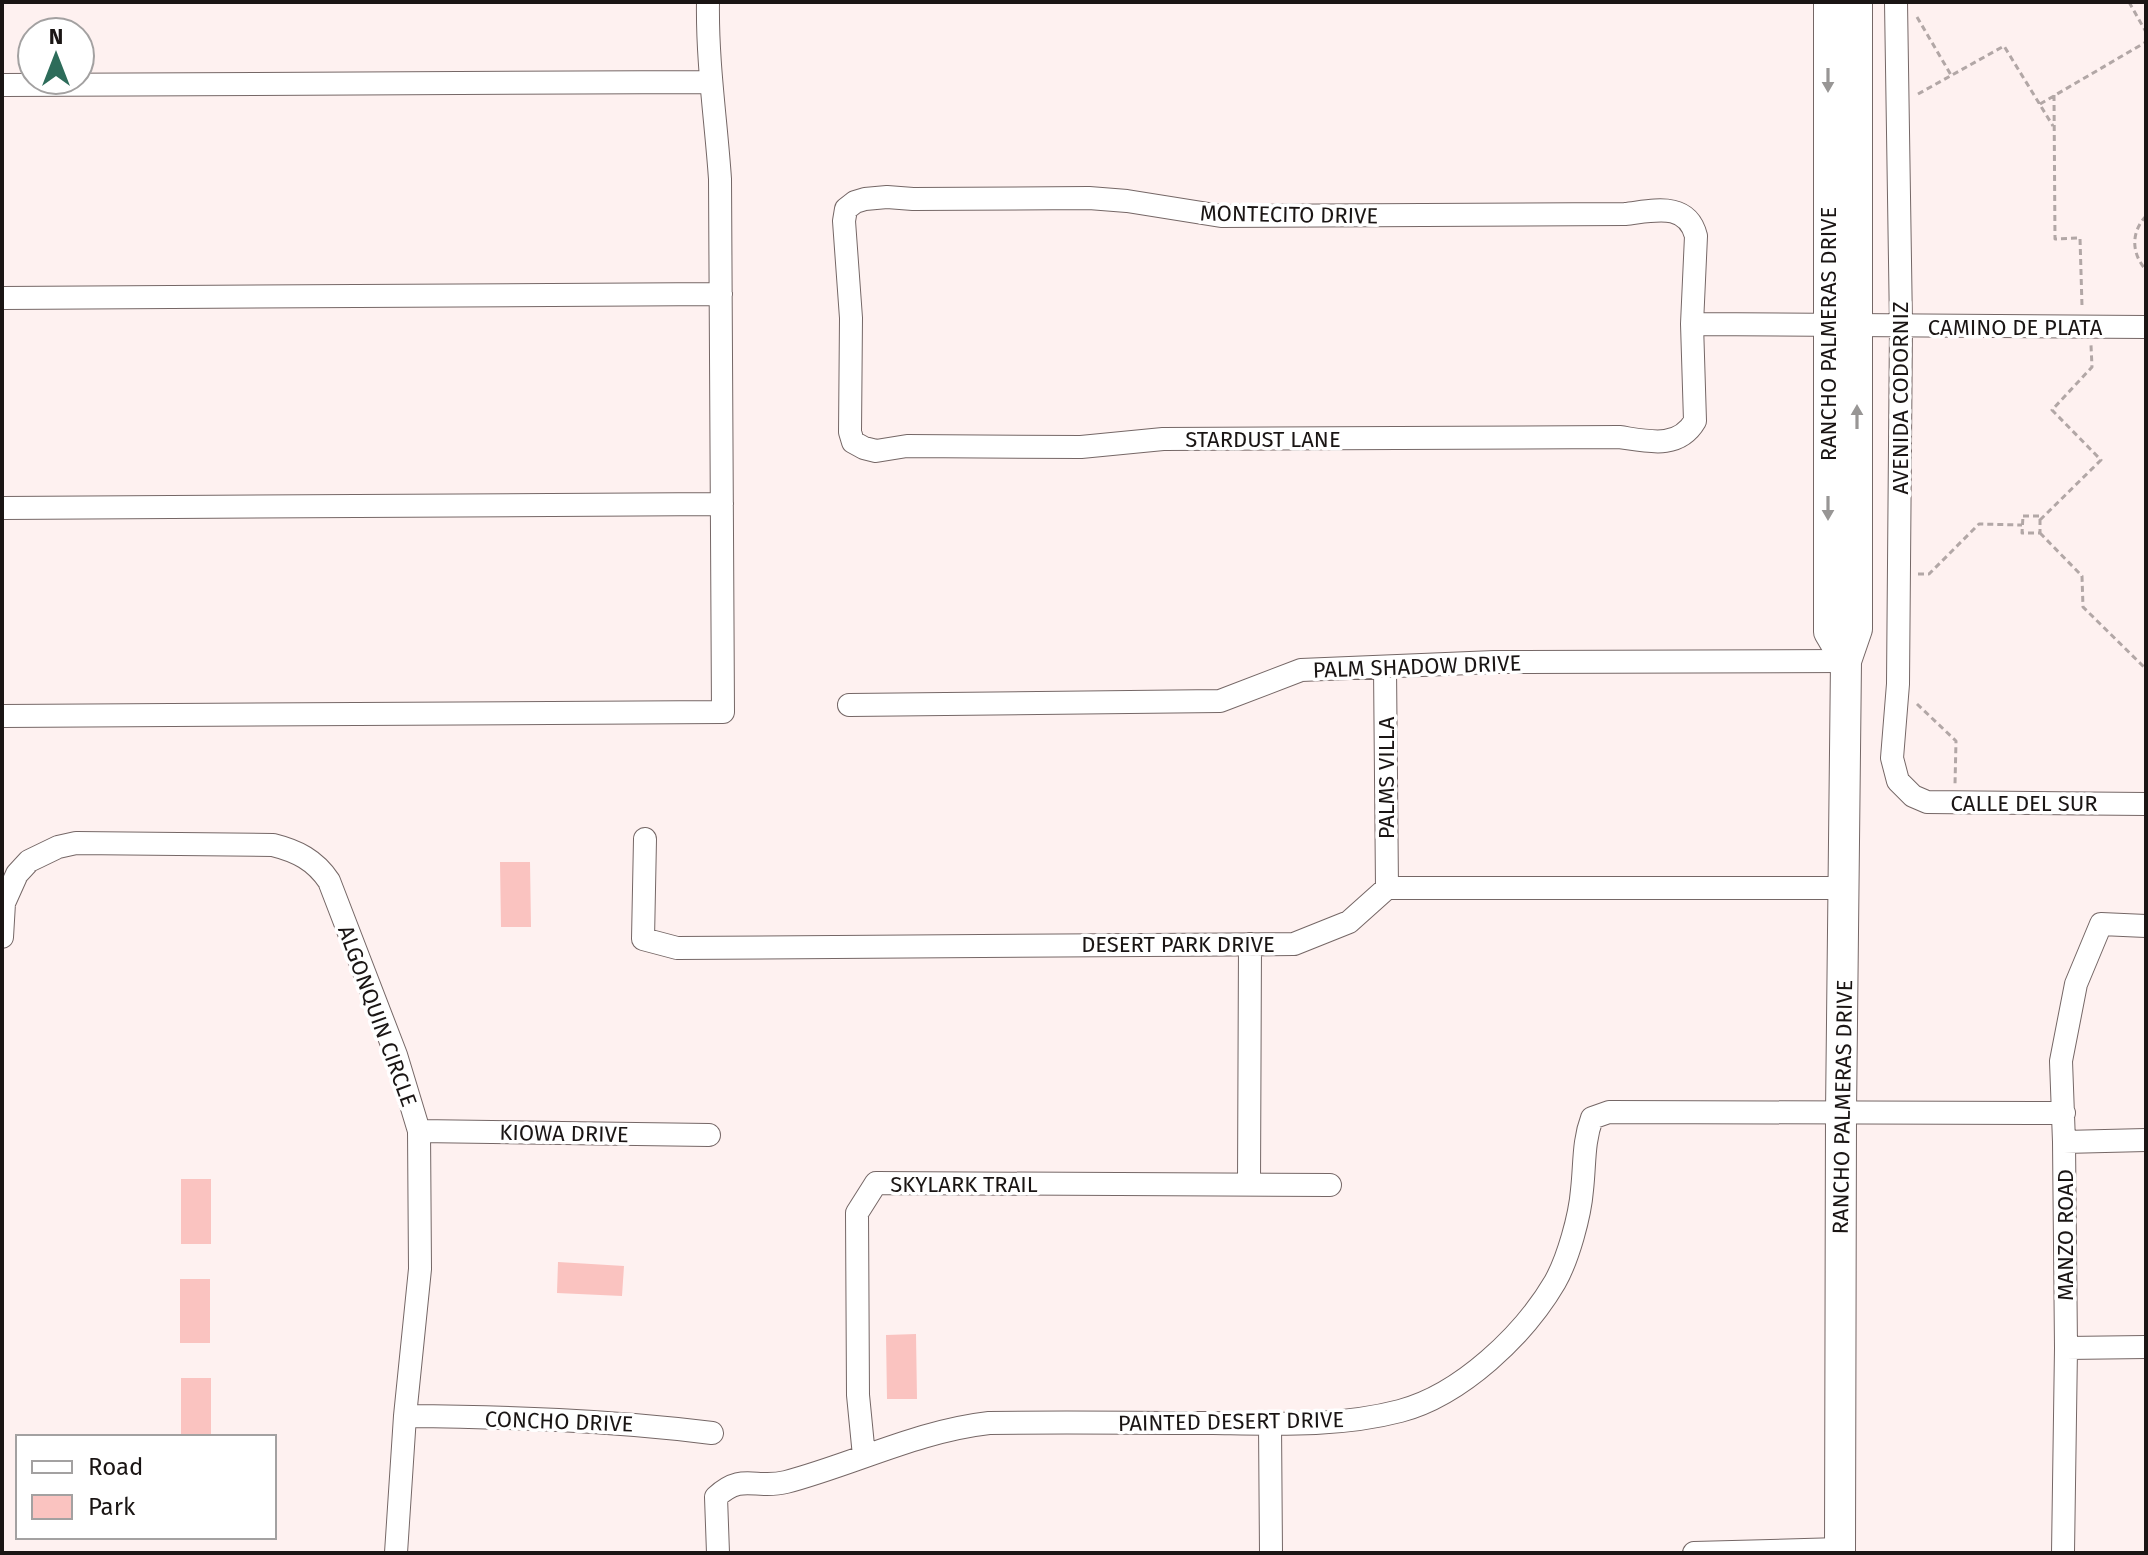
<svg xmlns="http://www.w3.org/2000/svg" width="2148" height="1555" font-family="'Fira Sans',sans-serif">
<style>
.green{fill:#fac3c0}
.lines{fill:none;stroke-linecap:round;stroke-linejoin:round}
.street-casing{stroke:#756766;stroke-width:24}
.secondary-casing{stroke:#756766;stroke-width:32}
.path{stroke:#b2a7a6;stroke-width:3;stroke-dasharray:6 4;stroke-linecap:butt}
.street{stroke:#fff;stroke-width:22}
.secondary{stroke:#fff;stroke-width:30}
.oneway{fill:#989695}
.labels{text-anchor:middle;stroke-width:7;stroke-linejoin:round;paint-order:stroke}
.street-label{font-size:22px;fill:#1a1514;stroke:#fff}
</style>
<rect width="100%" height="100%" fill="#fef1f0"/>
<path class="green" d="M500,862H530L531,927H501Z
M181,1179H211V1244H181Z
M558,1262L624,1266L622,1296L557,1293Z
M180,1279H210V1343H180Z
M916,1334L917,1399H887L886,1335Z
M181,1378H211V1437H181Z"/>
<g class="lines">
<g class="street-casing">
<path id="street" d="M1896,2L1901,326L1898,684L1892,758L1898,781L1913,796L1927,802L2146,804
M2,85L709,82
M887,197L913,199L1089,198L1127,201L1221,216L1625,214C1653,211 1687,201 1696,236L1692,324L1695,421C1678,450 1647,441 1619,437L1163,439L1081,447L907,446L876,451L864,448L853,442L850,432L851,318L844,221L846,209L855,202L865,199Z
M2,298L721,294
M1692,324L2146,327
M2,508L722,504
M1385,667L1387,888
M849,705L1220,701L1301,670L1494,662L1846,661
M2,716L723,712L720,179C716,120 707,62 708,2
M645,839L643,939L677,948L1294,944L1349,922L1387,888H1845
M2,937L4,903L17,874L29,861L58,847L76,843L273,845C297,851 315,860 329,881L396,1055L419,1131L420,1269L405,1416L396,1553
M419,1131L709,1135
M2064,1142L2146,1140
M1249,1183L1250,944
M2066,1348L2146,1347
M405,1416C508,1417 609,1420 712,1433
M1270,1424L1271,1553
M864,1456L858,1395L857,1213L876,1183L1330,1185
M718,1553L716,1497C743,1472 755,1490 786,1482C854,1464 918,1431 989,1423C1064,1422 1138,1423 1213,1423C1275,1424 1339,1427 1400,1411C1461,1395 1524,1335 1555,1282C1568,1259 1580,1216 1582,1190C1585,1164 1583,1142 1592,1118L1609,1112L2064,1113
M1694,1553L1840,1549
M2063,1553L2066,1348L2064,1142L2061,1061L2076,984L2101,924L2146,926"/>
</g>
<g class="secondary-casing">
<path id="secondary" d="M1829,2V632L1846,661
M1840,1553L1841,1113L1846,661L1857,629V2"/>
</g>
<path class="path" d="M2129,2L2146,32
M1917,17L1951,75
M1918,94L2004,46L2053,126
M2054,95L2055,239L2080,238L2082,306
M2040,104L2146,42
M2146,216C2131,232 2131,253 2146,270
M2023,516H2040V533H2022Z
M2040,520L2101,460L2052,410L2092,367L2091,345
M2040,533L2082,576L2083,607L2146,669
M1918,574H1929L1979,524L2022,525
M1917,704L1956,741L1955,784"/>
<use href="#street" class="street"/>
<use href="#secondary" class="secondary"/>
</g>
<defs><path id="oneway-solid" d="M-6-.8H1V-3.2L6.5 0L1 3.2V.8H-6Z" transform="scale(2)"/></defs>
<g class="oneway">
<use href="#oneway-solid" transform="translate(1828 80) rotate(90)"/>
<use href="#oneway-solid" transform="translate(1857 417) rotate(-90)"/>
<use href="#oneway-solid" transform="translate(1828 508) rotate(90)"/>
</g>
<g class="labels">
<g class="street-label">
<text transform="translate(1289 214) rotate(1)" y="8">MONTECITO DRIVE</text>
<text x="2015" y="335">CAMINO DE PLATA</text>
<text transform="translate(1828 334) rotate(-90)" y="8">RANCHO PALMERAS DRIVE</text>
<text transform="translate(1900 398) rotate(-90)" y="8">AVENIDA CODORNIZ</text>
<text x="1263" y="447">STARDUST LANE</text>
<text transform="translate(1417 666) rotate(-2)" y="8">PALM SHADOW DRIVE</text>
<text transform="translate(1386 778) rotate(-90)" y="8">PALMS VILLA</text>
<text x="2024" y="811">CALLE DEL SUR</text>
<text x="1178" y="952">DESERT PARK DRIVE</text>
<text transform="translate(378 1016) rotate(70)" y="8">ALGONQUIN CIRCLE</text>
<text transform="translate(1842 1107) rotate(-89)" y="8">RANCHO PALMERAS DRIVE</text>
<text transform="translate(564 1133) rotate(1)" y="8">KIOWA DRIVE</text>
<text x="964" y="1192">SKYLARK TRAIL</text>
<text transform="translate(2065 1235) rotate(-90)" y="8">MANZO ROAD</text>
<text transform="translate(559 1421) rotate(2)" y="8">CONCHO DRIVE</text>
<text transform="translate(1231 1421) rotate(-1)" y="8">PAINTED DESERT DRIVE</text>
</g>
</g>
<rect width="2148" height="1555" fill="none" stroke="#1a1514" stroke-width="8"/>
<rect x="16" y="1435" width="260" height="104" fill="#ffffff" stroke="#a3a1a1" stroke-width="2"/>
<rect x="32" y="1461" width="40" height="12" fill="#ffffff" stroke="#a3a1a1" stroke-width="2"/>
<text x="88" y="1475" font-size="24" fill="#1a1514">Road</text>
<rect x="32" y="1495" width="40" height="24" fill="#fac3c0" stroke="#a3a1a1" stroke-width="2"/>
<text x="88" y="1515" font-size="24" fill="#1a1514">Park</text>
<g transform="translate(56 56)"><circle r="38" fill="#ffffff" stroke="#a3a1a1" stroke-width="2"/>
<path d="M0-6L14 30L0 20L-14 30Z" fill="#2d6c5a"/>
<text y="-12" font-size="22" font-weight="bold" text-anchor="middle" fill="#1a1514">N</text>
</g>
</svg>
